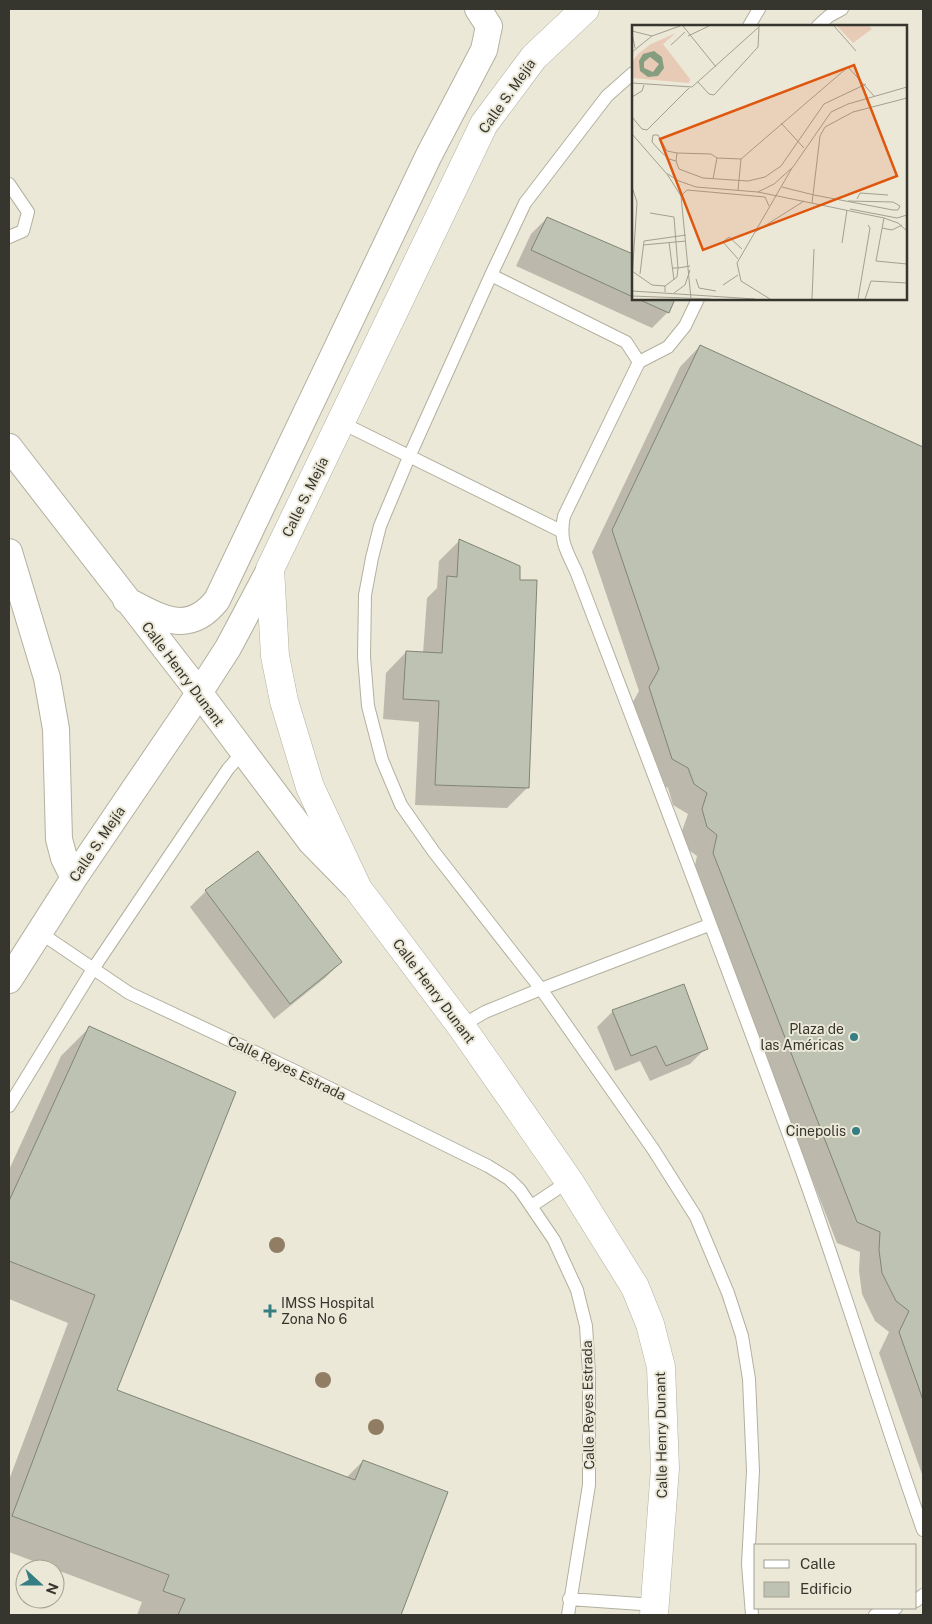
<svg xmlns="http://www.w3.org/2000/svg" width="932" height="1624" font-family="'Public Sans',sans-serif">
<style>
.shadow{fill:#0003}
.building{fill:#bec2b2;stroke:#808575}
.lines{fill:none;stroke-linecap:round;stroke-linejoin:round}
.service-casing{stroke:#b3b09f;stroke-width:14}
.minor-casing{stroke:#b3b09f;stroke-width:28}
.primary-casing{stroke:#b3b09f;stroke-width:29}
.service{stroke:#fff;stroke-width:12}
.minor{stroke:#fff;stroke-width:26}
.primary{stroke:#fff;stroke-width:28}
.tree{fill:#917d64}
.poi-dot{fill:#357e83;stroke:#ebe8d7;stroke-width:2}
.labels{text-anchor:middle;stroke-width:4;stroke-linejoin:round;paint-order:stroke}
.street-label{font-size:14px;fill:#36352e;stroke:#ebe8d7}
.poi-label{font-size:14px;fill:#36352e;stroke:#ebe8d7;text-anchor:end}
.inset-road{fill:none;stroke:#a3a093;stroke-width:1}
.view{fill:#df570e;fill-opacity:0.15;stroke:#df570e;stroke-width:2.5}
.inset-edge{fill:none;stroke:#36352e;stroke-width:2.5}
</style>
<rect width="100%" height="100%" fill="#ebe8d7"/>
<path class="shadow" d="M547,218L633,255V299H674L668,312L652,328L516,266L531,234Z
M700,346L923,449V1477L879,1353L889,1332L875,1321L862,1294L859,1271L860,1252L837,1243L693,874L697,856L686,848L682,831L688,814L673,805L668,788L652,779L629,709L639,691L592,552L680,367Z
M459,541L519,581L528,787L507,808L415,805L419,722L383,719L386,673L406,652L423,653L427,598L437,588L439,561Z
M206,891L341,962L325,978L274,1019L190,907Z
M613,1011L706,1048L690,1064L650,1081L640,1061L615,1071L597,1027Z
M89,1028L116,1391L346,1478L363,1461L446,1493L400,1615H137L142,1602L9,1552V1480L68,1323L9,1299V1170L61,1056Z"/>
<path class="building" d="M547,217L633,254V297L531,250Z
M638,299H675L669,313Z
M700,345L923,447V1400L899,1332L909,1311L896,1301L882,1273L879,1250L880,1232L857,1222L713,853L717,835L707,827L702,809L707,793L694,784L688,768L672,759L649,687L659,669L612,530Z
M459,539L520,566V580H537L529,788L435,785L439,701L403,699L406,651L442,653L447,576L457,577Z
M258,851L342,962L290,1004L205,890Z
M684,984L708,1049L666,1066L656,1046L631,1056L612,1010Z
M89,1026L236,1092L117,1390L355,1480L363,1460L448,1492L401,1615H178L185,1599L163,1591L169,1575L12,1516L95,1295L9,1261V1201Z"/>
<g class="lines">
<g class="service-casing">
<path id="service" d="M749,26L759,9
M818,26L829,16L842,9
M633,73L607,96L525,203L491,275L409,457L380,526L372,558L365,595L364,657L368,706L382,760L401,805L434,852L541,989L653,1149L696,1217L728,1293L742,1336L749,1379L753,1471L748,1564L752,1615
M9,184L28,212L23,231L9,237
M491,275L626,342L639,362
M698,299L685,326L668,347L639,362L564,516C559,540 566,550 576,571C652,770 729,970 802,1171C845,1290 881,1411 923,1530
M340,422L561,531
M39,932L129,993L293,1070L488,1166L509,1179L520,1190L554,1240L577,1290L586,1326L589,1373V1485L568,1615
M461,1026L485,1012L541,989L709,925
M9,1106L93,969L228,769L242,753
M533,1205L569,1181
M569,1599L655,1605
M916,1601L923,1595
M875,1615L896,1608"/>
</g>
<g class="minor-casing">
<path id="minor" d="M9,447L192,683L311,842L354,886
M9,552L47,678L56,729L59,839L64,858L74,878
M126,600C159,617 188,637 217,600L429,155L484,50L489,26L478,9
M9,980L74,878L188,710L228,648L270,569"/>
</g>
<g class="primary-casing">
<path id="primary" d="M585,9L534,57L484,124L270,569L275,656L284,701L310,787L358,889L461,1026L569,1181L635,1287L650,1324L661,1367L665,1468L654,1615"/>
</g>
<use href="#service" class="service"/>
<use href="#minor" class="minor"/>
<use href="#primary" class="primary"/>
</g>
<g class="tree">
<circle cx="277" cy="1245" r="8"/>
<circle cx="323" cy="1380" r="8"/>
<circle cx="376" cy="1427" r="8"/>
</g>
<g class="poi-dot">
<circle cx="854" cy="1037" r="5"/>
<circle cx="856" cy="1131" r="5"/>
<path d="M267.5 1303.5h5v5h5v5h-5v5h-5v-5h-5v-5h5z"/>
</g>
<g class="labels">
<g class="street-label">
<text transform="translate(507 96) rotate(-55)" y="5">Calle S. Mejía</text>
<text transform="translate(305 497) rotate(-64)" y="5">Calle S. Mejía</text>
<text transform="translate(183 674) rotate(53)" y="5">Calle Henry Dunant</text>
<text transform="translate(97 844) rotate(-56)" y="5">Calle S. Mejía</text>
<text transform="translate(434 991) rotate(53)" y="5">Calle Henry Dunant</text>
<text transform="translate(287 1068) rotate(26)" y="5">Calle Reyes Estrada</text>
<text transform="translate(588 1405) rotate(-91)" y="5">Calle Reyes Estrada</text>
<text transform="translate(661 1435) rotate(-91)" y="5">Calle Henry Dunant</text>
</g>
<g class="poi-label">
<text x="844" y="1034">Plaza de<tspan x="844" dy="16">las Américas</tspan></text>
<text x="846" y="1136">Cinepolis</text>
<text x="281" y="1308" text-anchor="start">IMSS Hospital<tspan x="281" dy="16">Zona No 6</tspan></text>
</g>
</g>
<g transform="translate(632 25)">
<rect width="275" height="275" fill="#ebe8d7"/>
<path d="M205,1H237L240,4L221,18ZM44,8L31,19L58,54L57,58L0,53V37L6,29L19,19Z" fill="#e8cbb6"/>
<path d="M22,26L30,32L32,43L26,51L16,52L8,46L7,36L11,29ZM18,32L27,39L21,47L12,43V37Z" fill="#849e7f" fill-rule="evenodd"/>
<path class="inset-road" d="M51,1L84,42M202,1L224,26M0,6L20,11M0,8L3,23M56,11L77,1M39,20L53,7M0,27L20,11L48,1M66,57L77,69L82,70L126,22L127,3M0,58L60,62L128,1M0,72L10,66L12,60M0,92L10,104L15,105L57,63M149,98L172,123M0,109L34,148L47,156L64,162L126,167L142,159L161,142L199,87L216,79L275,62M21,110H26L35,126L45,128L44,136L37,134L28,126L20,117ZM45,128L79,129L85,133L109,134L216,42L242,71M44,136L47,144L71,153L116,156L133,152L149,141L192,79L234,59M35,149L49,171L59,274M81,154L85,133M0,162L5,177L0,254M150,162L182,170L261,185H266L268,181L261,177L216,176M106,165L109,134M126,167L252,193L266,198L275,206M49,171L55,165L133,172L137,181M225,174L228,168L256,170M180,178L188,111L193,102L221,87L275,73M218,184L265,193L275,190M18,188L42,192L46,243H40M252,193L244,236L275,239M250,203L260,205L270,200M123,207L172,176M37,217L42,255M210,218L215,185M11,220L54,216M106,234L91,217L97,212L110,224M0,246L20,260L33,261M8,249L12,216L54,210M64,254L67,263L84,266M91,260L106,250M0,266L123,274M33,267V261L45,252L46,243L58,241M42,268L53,260L58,245M0,271L79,274M138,274L109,256L105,238L160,143M180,274L182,224M226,274L238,203L236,200M233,274L239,256L275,258"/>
<path class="view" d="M222,40L265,151L71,225L28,114Z"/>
<rect width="275" height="275" class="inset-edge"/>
</g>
<rect width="932" height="1624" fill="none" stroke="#36352e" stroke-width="20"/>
<rect x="754" y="1544" width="162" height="65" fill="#ebe8d7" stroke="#a3a093"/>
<rect x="764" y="1560" width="25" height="8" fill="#ffffff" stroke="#a3a093"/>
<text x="800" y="1569" font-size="15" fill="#36352e">Calle</text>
<rect x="764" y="1582" width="25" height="15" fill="#bec2b2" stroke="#a3a093"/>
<text x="800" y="1594" font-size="15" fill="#36352e">Edificio</text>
<g transform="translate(40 1584) rotate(111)"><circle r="24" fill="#ebe8d7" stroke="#a3a093"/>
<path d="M0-4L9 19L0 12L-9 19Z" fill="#357e83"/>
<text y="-8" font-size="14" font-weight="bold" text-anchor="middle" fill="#36352e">N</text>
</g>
</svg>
